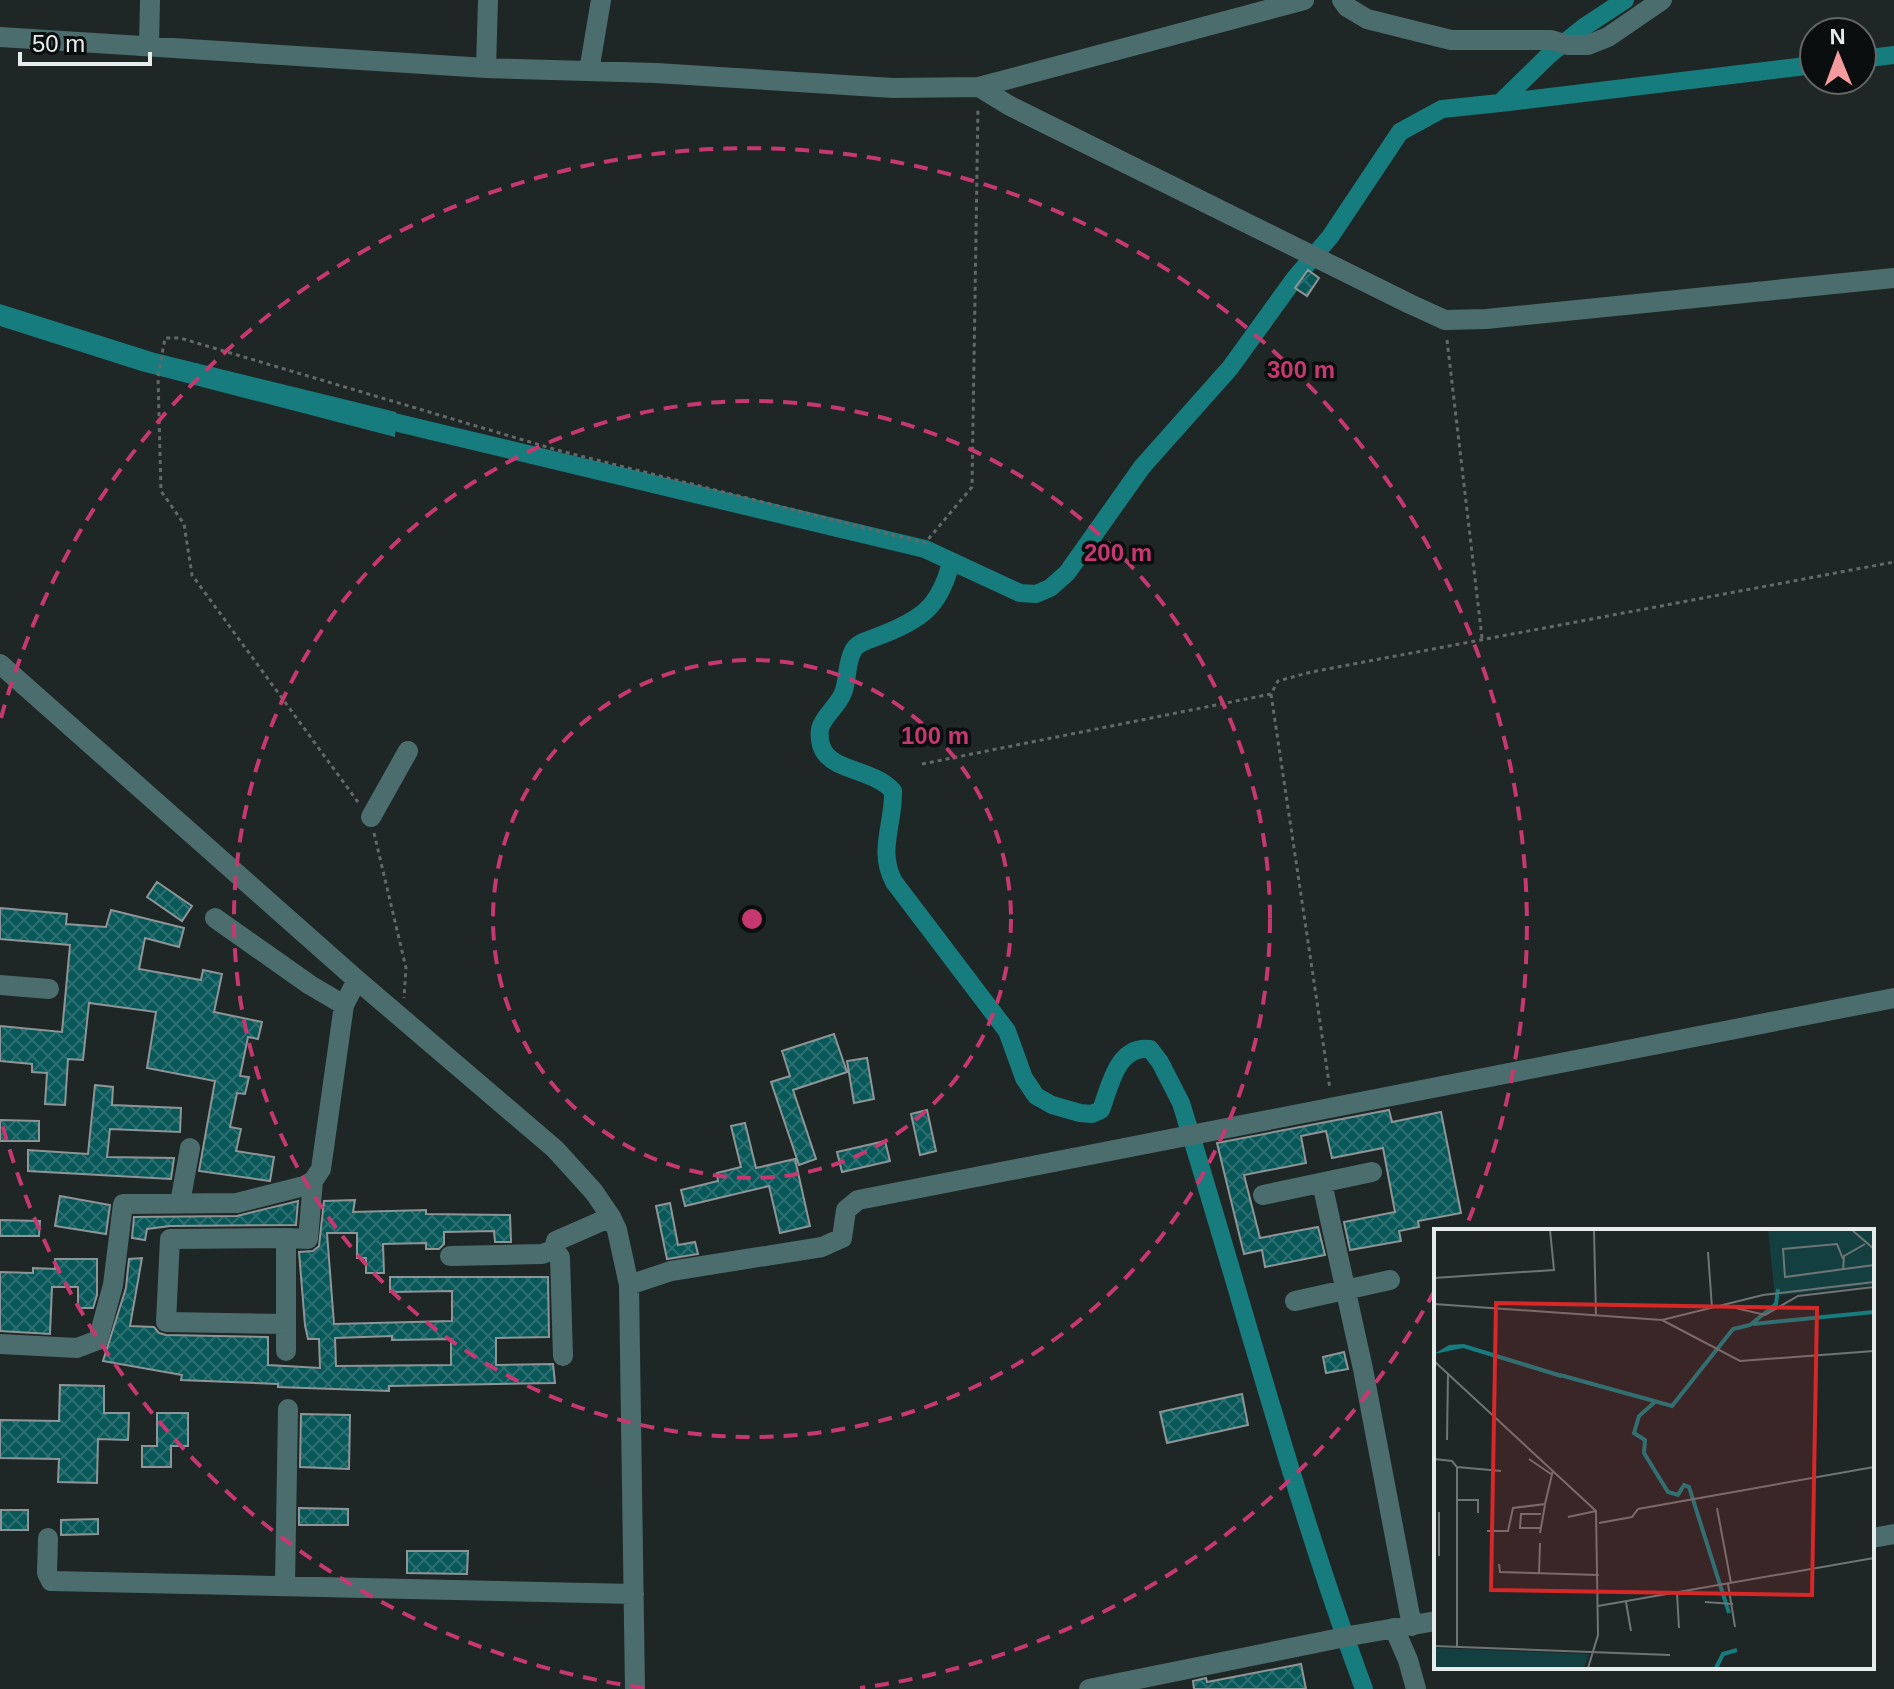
<svg xmlns="http://www.w3.org/2000/svg" width="1894" height="1689" font-family="Helvetica,sans-serif">
<style>
.water{fill:#177c7e}
.lines{fill:none;stroke-linecap:round;stroke-linejoin:round}
.canal{stroke:#177c7e;stroke-width:18}
.building{fill:url(#building-cross-hatch);stroke:#8d9596;stroke-width:2;fill-rule:evenodd}
.path{stroke:#636969;stroke-width:3;stroke-dasharray:4 4;stroke-linecap:butt}
.minor{stroke:#4c6d6e;stroke-width:20}
.ring{fill:none;stroke:#c73871;stroke-width:4;stroke-dasharray:14 10}
.inset-river{fill:none;stroke:#177c7e;stroke-width:4}
.inset-road{fill:none;stroke:#6f7575;stroke-width:2}
.view{fill:#d62828;fill-opacity:0.15;stroke:#d62828;stroke-width:4}
.inset-edge{fill:none;stroke:#e6ebeb;stroke-width:4}
.centre{fill:#c73871;stroke:#0b0e0e;stroke-width:4}
.ring-label{font-size:24px;text-anchor:middle;font-weight:bold;fill:#c73871;stroke:#0b0e0e;stroke-width:7;stroke-linejoin:round;paint-order:stroke}
</style>
<defs>
<pattern id="building-cross-hatch" width="8" height="8" patternUnits="userSpaceOnUse" patternTransform="scale(2)"><rect width="8" height="8" fill="#085759"/><path d="M0 0l8 8M0 8l8-8" fill="none" stroke="#2c6f71"/></pattern>
</defs>
<rect width="100%" height="100%" fill="#1f2626"/>
<path class="water" d="M0,304L155,353L396,412L395,437L141,371L0,326Z"/>
<g class="lines">
<path class="canal" d="M1862,59L1894,55
M1500,103L1814,65
M373,417L925,549L1020,593L1036,594L1050,588L1067,573L1142,467L1230,368L1295,278L1330,237L1400,132L1442,109L1500,103L1549,55L1584,27L1625,0
M951,562C940,607 921,620 879,636C870,640 857,642 853,651C846,663 848,681 843,693C838,706 823,716 820,729C819,736 820,747 825,753C837,771 874,770 893,791C894,825 877,850 894,882L1007,1031L1024,1078L1036,1096L1052,1105L1080,1113L1092,1114L1101,1110C1110,1086 1117,1045 1150,1049L1160,1062L1181,1103C1242,1298 1293,1497 1364,1689"/>
</g>
<path class="building" d="M1308,270L1319,278L1307,296L1295,288Z
M157,882L192,906L182,921L147,897Z
M0,908L67,914L66,924L106,927L111,910L184,928L179,947L145,938L139,969L201,980L203,970L222,974L214,1012L262,1022L258,1039L248,1037L240,1076L249,1077L245,1094L237,1093L230,1127L241,1129L236,1151L274,1157L270,1181L199,1171L215,1081L147,1068L156,1012L89,1003L83,1060L68,1059L65,1105L45,1104L47,1073L32,1072V1064L0,1061V1026L62,1032L70,945L0,939Z
M834,1034L847,1072L793,1090L816,1159L799,1165L771,1082L790,1076L782,1051Z
M867,1058L874,1099L854,1103L847,1061Z
M95,1085L113,1087L112,1105L181,1108L180,1132L110,1129L107,1157L174,1158L171,1179L28,1171V1150L88,1154Z
M927,1110L936,1151L920,1155L911,1114Z
M1389,1110L1392,1122L1441,1112L1461,1213L1418,1221L1419,1227L1399,1231L1401,1241L1350,1250L1344,1222L1395,1212L1383,1148L1332,1158L1326,1131L1301,1136L1306,1163L1244,1175L1260,1238L1318,1227L1325,1255L1265,1267L1262,1250L1244,1254L1217,1143Z
M0,1120L39,1121V1141H0Z
M745,1123L756,1168L795,1159L810,1226L780,1233L769,1186L685,1206L681,1190L718,1181L717,1173L741,1167L731,1126Z
M885,1141L890,1161L842,1172L837,1152Z
M60,1196L110,1205L106,1234L55,1226Z
M355,1200L353,1212L426,1210V1214L510,1215L511,1242H495L494,1231L444,1232V1244L439,1249H426V1243L383,1244L384,1273H366V1258H357V1233H327L334,1324L452,1321V1291L390,1292V1277H548L549,1337L496,1338V1365L553,1364L555,1383L389,1386V1391L278,1387V1384L181,1380L182,1375L103,1361L126,1288L129,1259L142,1258L130,1326L154,1327L159,1333L166,1335L268,1337V1365L320,1368L319,1339H308L305,1325L299,1252L313,1251L319,1246L324,1201ZM392,1336V1340L451,1339V1365L336,1366L335,1338Z
M298,1201L296,1225L170,1226L147,1229L145,1240L132,1238L134,1217L237,1216Z
M670,1203L678,1245L695,1242L698,1254L667,1259L656,1206Z
M0,1220L40,1221L39,1236H0Z
M55,1259H97V1295L93,1308H78V1287H52L50,1334L0,1331V1272L33,1273V1268L55,1269Z
M1344,1352L1348,1369L1326,1373L1323,1357Z
M60,1385L104,1386V1413H129L128,1440L98,1439L97,1483L58,1482L59,1459L0,1458V1420L59,1421Z
M1242,1394L1248,1425L1167,1443L1160,1412Z
M157,1413H188V1446H171V1467H142V1446H157Z
M301,1414L350,1415L349,1469L300,1467Z
M299,1508L348,1509V1525H299Z
M1,1510H28V1530H1Z
M98,1519V1534L61,1535V1520Z
M407,1551H468L467,1574L407,1573Z
M1301,1664L1306,1689H1194L1193,1681L1206,1678L1207,1682Z"/>
<g class="lines">
<path class="path" d="M1447,340L1482,638
M1271,694L1330,1089
M922,764L1271,694L1278,681L1311,672L1894,562
M358,802L192,575L184,524L161,491L158,377L165,338H180L557,450L925,543L972,487L978,107
M374,833L406,968L404,998"/>
<path class="minor" d="M1342,0L1347,7L1367,19L1451,40H1551L1568,45H1588L1608,37L1662,0
M0,37L486,68L656,73L893,88L979,87L1304,0
M149,46L150,0
M486,68L488,0
M589,71L601,0
M979,87L1010,106L1410,304L1445,320L1486,319L1894,278
M0,664L357,980L555,1149L594,1192L611,1217L617,1230L629,1285L635,1689
M371,817L408,751
M215,918L310,985L344,1005
M0,985L49,989
M1322,1183L1363,1369L1412,1626
M1263,1195L1372,1172
M180,1203L190,1148
M554,1250L560,1257L563,1356
M450,1256L542,1254L554,1250L556,1241L611,1217
M629,1285L671,1271L822,1247L842,1238L846,1210L858,1200L1894,998
M1295,1301L1390,1280
M286,1324L166,1322L170,1239L286,1238
M0,1344L77,1348L98,1340L113,1285L123,1204L237,1203L304,1186L313,1181L321,1169L344,1005L357,980
M286,1351V1238L308,1239L313,1181
M48,1538L47,1573L51,1581L634,1594
M1872,1538L1894,1534
M285,1585L288,1409
M1394,1628L1408,1660L1416,1689
M1089,1689L1355,1635L1436,1621"/>
</g>
<g class="ring">
<circle cx="752" cy="919" r="259"/>
<circle cx="752" cy="919" r="518"/>
<path d="M1435 1290A777 777 0 0 1 860 1688M644 1688A777 777 0 0 1 1 1120M1 718A777 777 0 1 1 1465 1229"/>
</g>
<g transform="translate(1434 1229)">
<rect width="440" height="440" fill="#1f2626"/>
<path d="M334,1H440V56L341,67ZM0,419L155,425L150,439H0Z" fill="#143f40"/>
<path d="M30,115L128,145L127,149L29,119L0,125L15,116Z" fill="#177c7e"/>
<path class="inset-river" d="M319,95L440,83M126,146L238,177L299,100L316,96L342,75L344,60M222,172L205,187L200,204L211,211L210,224L234,263L244,266L250,256L255,258L295,384M282,439L289,425L303,421"/>
<path class="inset-road" d="M160,1L162,87M418,1L440,20M274,23L278,79M409,30L403,15L349,20L351,48L440,36M409,42L410,27L431,15M0,49L120,41L116,1M0,75L228,91L329,66L440,53M289,76L331,86L364,67L440,58M228,91L306,132L440,122M0,132L162,282L164,406L154,439M13,211L14,144M0,230L18,232L23,238V417M95,230L117,245M23,238L67,242M23,271H44V284M283,279L297,354M134,288L162,282M165,294L198,288L204,280L440,238M106,299H86L87,285H107M53,302H74L79,279L111,275L119,241M106,304L111,276M5,327V283M65,335L66,343L165,346M1,344V375M105,344L106,314M294,355L301,398M243,364L245,399M192,373L197,402M271,373L299,375M164,377L440,329M0,417L236,426"/>
<path class="view" d="M62,74L383,79L378,366L57,361Z"/>
<rect width="440" height="440" class="inset-edge"/>
</g>
<circle cx="752" cy="919" r="12" class="centre"/>
<g class="ring-label">
<text x="1301" y="378">300 m</text>
<text x="1118" y="561">200 m</text>
<text x="935" y="744">100 m</text>
</g>
<g transform="translate(1838 56) rotate(359)"><circle r="38" fill="#0b0e0e" stroke="#636666" stroke-width="2"/>
<path d="M0-6L14 30L0 20L-14 30Z" fill="#f59b9e"/>
<text y="-12" font-size="22" font-weight="bold" text-anchor="middle" fill="#e6ebeb">N</text>
</g>
<path d="M20 52v12h130v-12" fill="none" stroke="#e6ebeb" stroke-width="4"/>
<text x="32" y="52" font-size="24" fill="#e6ebeb" stroke="#0b0e0e" stroke-width="6" paint-order="stroke">50 m</text>
</svg>
